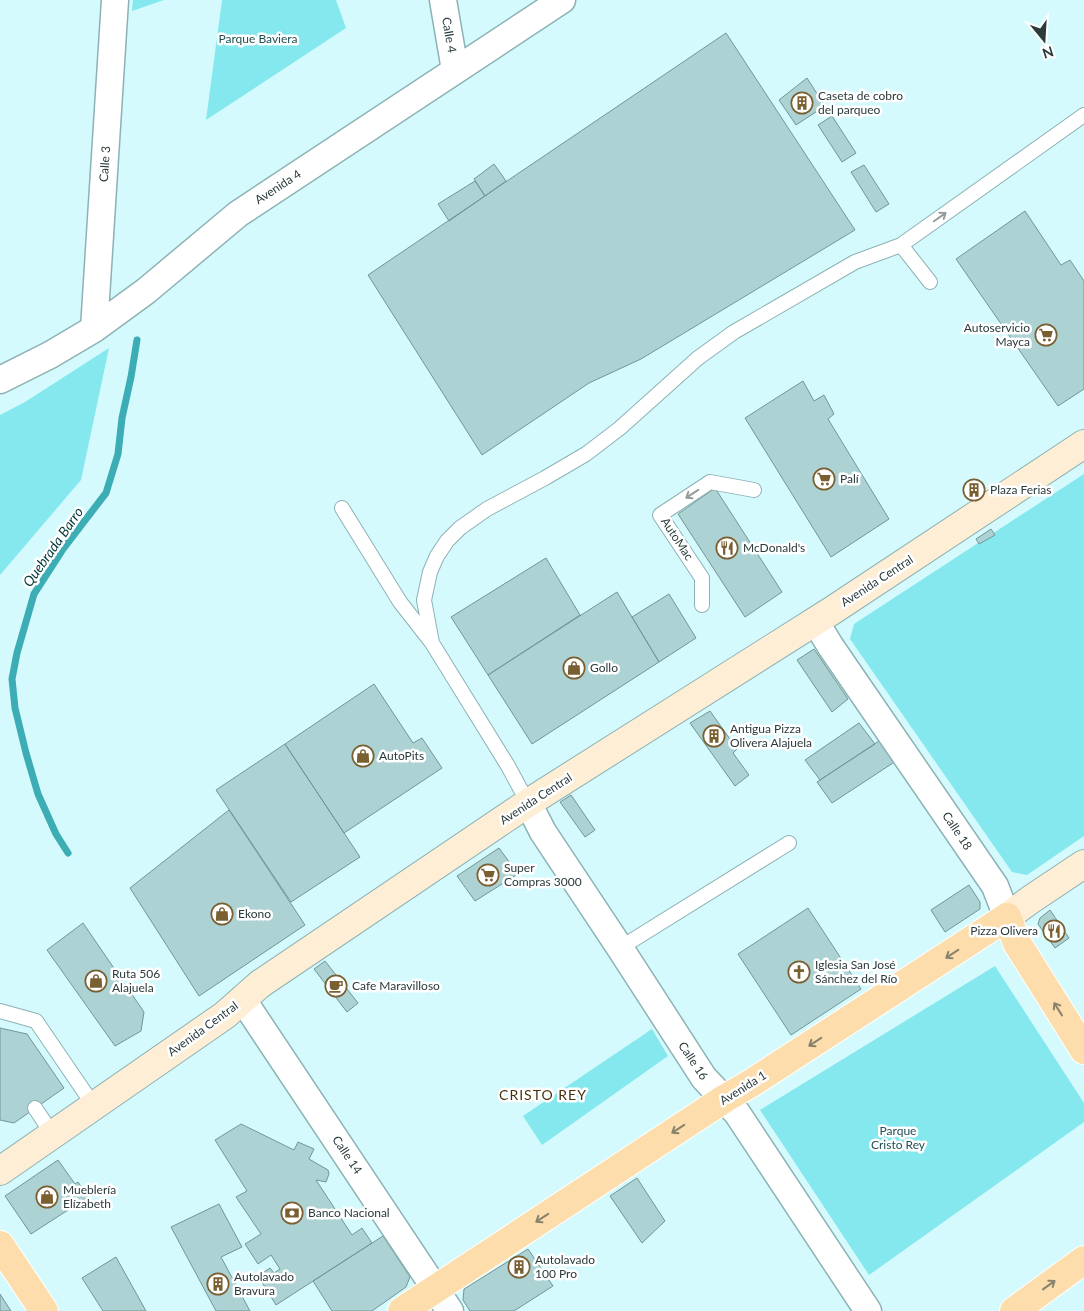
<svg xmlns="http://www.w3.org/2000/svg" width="1084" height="1311" font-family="Lato,sans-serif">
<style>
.green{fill:#84e8ee}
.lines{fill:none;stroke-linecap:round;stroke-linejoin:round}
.stream{stroke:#3cadb4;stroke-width:7}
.building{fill:#add2d4;stroke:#729698}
.lane-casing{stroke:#8db2b4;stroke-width:16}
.street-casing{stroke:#8db2b4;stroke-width:29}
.secondary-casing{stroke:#8db2b4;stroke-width:30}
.primary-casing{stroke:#fff;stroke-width:30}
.lane{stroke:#fff;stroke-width:14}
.street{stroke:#fff;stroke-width:26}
.secondary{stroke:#feeed5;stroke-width:28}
.primary{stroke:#fcddab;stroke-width:28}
.oneway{stroke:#959c9d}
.oneway2{stroke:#89836d}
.labels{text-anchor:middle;stroke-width:5;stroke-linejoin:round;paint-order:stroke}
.street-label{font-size:12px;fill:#2b3a3b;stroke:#fff}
.park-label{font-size:12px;fill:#215154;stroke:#fff}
.poi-label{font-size:12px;fill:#2b3a3b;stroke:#fff;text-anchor:start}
.water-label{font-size:14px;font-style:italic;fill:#03393c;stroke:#fff}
.neighbourhood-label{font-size:14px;letter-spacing:1px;fill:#47330d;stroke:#fff}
</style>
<rect width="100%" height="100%" fill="#d4fafd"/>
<path class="green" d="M133,0H164L132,11Z
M222,0H336L346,28L206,120Z
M109,348L81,480L0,575V415L25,402Z
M1084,474V836L1027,875L1012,872L850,639L854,624Z
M995,966L1084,1103V1122L869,1275L760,1110Z
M652,1029L668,1056L542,1145L523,1116Z"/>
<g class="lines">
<path class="stream" d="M68,853L56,834L38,794L26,753L15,708L12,679L17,653L34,594L63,549L106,493L118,454L122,418L131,377L137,340"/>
</g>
<path class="building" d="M726,33L855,230L641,359L589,383L482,455L368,275Z
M807,78L825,106L796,125L779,100Z
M832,116L856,153L842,162L818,125Z
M494,164L506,181L485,196L474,179Z
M864,165L889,204L876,212L851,172Z
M475,181L485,196L449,221L438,204Z
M1025,211L1061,265L1070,260L1084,281V389L1058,406L956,259Z
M803,381L814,401L824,395L834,414L828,419L889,519L831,557L745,418Z
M978,481L984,489L969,498L964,491Z
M715,488L782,592L745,617L678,514Z
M991,529L995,535L979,544L976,539Z
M546,558L580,615L488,675L451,617Z
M617,592L659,662L532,744L488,675Z
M669,594L696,638L659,662L632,617Z
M814,649L848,699L832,712L797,660Z
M374,684L413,743L422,738L442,768L344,833L285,744Z
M710,711L737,749L733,753L749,775L735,786L690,723Z
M859,723L875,744L820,780L805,760Z
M882,739L896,761L832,803L817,782Z
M285,744L360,857L291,902L216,790Z
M571,795L595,830L585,837L560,802Z
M229,810L305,925L199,996L130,888Z
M499,848L518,874L475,901L457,876Z
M969,885L980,902V909L945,932L931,910Z
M808,908L861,989L791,1035L738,954Z
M1050,910L1069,938L1055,948L1038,924L1040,918Z
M83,923L144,1012L141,1031L115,1046L47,950Z
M325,961L358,1003L347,1012L314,969Z
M0,1028L27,1034L64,1088L14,1123L0,1120Z
M241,1124L294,1150L298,1142L314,1149L309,1159L328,1170L329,1174L326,1182L316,1180L352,1235L362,1228L372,1243L276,1305L258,1276L270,1268L274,1273L280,1269L271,1255L258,1264L245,1244L261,1234L236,1197L247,1191L215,1140Z
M58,1160L75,1184L78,1182L88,1197L31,1234L5,1196Z
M637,1178L665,1221L642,1243L610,1196Z
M219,1204L242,1247L221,1257L250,1311H216L171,1227Z
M383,1236L410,1277L406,1287L372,1311H332L313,1281Z
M528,1249L553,1286L514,1311H470L463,1300L464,1289Z
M116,1257L146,1311H103L82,1278Z
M0,1294L11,1311H0Z"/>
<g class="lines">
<g class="lane-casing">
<path id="lane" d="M901,245L930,282
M342,508L400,602L432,643L508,766L528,803
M702,605V578L660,515L710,482L754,490
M432,643L424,600L430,572L437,556L447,541L460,528L487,509L545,478L586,454L620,428L698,358L734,332L855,262L901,245L1084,115
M620,948L789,843
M0,1011L36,1021L94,1106
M35,1108L53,1135"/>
</g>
<g class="street-casing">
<path id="street" d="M443,0L455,70
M94,329L115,0
M0,380L50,355L94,329L146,291L238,214L562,0
M815,621L831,647L995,886L1007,917
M528,803L543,832L620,948L704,1078L737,1113L868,1311
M243,1000L450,1311"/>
</g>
<g class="secondary-casing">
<path id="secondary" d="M1007,917L1030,900L1084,864
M0,1171L225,1015L260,984L528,803L833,610L1084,444"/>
</g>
<g class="primary-casing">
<path id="primary" d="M0,1245L44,1311
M402,1311L724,1099L753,1082L1007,917L1017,943L1084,1050
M1014,1311L1084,1260"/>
</g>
<use href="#lane" class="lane"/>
<use href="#street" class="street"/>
<use href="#secondary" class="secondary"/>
<use href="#primary" class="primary"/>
</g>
<defs><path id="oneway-shaft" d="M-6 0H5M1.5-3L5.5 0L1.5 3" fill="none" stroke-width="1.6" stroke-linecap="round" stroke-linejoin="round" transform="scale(1.25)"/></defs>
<g class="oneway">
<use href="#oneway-shaft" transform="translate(940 217) rotate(-35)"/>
<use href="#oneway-shaft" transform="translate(692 494) rotate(147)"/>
</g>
<g class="oneway2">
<use href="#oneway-shaft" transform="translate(952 954) rotate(147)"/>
<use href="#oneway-shaft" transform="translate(1058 1009) rotate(-122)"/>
<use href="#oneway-shaft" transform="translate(815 1042) rotate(147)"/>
<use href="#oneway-shaft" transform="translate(678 1129) rotate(147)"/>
<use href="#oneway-shaft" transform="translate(542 1218) rotate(147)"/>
<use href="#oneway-shaft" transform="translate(1049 1285) rotate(-36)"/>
</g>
<defs>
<g id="building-ring" transform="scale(1.125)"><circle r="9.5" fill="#fff" stroke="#7a5f31" stroke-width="1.5"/><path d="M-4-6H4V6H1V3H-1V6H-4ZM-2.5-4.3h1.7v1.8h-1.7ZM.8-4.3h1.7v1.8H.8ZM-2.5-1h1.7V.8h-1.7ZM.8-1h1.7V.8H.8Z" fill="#7a5f31"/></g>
<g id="supermarket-ring" transform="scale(1.125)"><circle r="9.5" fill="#fff" stroke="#7a5f31" stroke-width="1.5"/><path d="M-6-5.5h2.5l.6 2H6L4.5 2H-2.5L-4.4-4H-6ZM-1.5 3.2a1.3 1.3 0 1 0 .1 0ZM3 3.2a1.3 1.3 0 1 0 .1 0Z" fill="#7a5f31"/></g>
<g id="restaurant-ring" transform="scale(1.125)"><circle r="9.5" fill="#fff" stroke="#7a5f31" stroke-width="1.5"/><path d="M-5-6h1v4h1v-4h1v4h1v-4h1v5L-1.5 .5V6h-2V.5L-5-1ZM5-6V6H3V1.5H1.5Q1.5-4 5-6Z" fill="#7a5f31"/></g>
<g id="shop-ring" transform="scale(1.125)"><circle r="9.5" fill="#fff" stroke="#7a5f31" stroke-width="1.5"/><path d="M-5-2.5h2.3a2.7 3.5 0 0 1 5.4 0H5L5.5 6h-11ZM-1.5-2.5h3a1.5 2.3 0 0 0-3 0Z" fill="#7a5f31"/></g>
<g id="church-ring" transform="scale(1.125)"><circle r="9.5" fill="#fff" stroke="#7a5f31" stroke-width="1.5"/><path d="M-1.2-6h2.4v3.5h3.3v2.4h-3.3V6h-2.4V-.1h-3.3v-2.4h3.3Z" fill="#7a5f31"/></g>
<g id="cafe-ring" transform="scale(1.125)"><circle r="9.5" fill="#fff" stroke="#7a5f31" stroke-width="1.5"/><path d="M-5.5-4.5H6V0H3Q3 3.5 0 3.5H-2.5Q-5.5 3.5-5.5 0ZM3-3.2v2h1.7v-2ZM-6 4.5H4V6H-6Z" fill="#7a5f31"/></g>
<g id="bank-ring" transform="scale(1.125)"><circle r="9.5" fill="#fff" stroke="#7a5f31" stroke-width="1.5"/><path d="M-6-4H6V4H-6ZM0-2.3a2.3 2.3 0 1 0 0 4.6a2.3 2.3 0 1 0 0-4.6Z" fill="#7a5f31"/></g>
</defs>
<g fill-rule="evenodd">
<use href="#building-ring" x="802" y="103"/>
<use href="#supermarket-ring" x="1046" y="335"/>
<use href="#supermarket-ring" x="824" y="479"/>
<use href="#building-ring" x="974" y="490"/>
<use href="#restaurant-ring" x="727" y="548"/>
<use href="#shop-ring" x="574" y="668"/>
<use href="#building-ring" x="714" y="736"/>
<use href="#shop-ring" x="363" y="756"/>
<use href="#supermarket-ring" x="488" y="875"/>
<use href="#shop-ring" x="222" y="914"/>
<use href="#restaurant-ring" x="1054" y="931"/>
<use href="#church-ring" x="799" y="972"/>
<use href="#shop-ring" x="96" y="981"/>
<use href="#cafe-ring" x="336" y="986"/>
<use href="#shop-ring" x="47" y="1197"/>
<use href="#bank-ring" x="292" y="1213"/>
<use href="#building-ring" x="519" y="1267"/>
<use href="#building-ring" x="218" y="1284"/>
</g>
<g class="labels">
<g class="street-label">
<text transform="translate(449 35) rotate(80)" y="4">Calle 4</text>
<text transform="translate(105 164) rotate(-86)" y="4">Calle 3</text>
<text transform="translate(278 187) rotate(-33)" y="4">Avenida 4</text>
<text transform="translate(677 539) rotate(57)" y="4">AutoMac</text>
<text transform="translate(877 581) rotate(-33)" y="4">Avenida Central</text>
<text transform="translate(536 799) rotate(-33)" y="4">Avenida Central</text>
<text transform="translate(957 831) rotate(56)" y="4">Calle 18</text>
<text transform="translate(203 1029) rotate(-36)" y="4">Avenida Central</text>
<text transform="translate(693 1061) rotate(56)" y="4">Calle 16</text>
<text transform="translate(743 1088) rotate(-32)" y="4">Avenida 1</text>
<text transform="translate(347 1155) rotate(56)" y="4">Calle 14</text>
</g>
<g class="park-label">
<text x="258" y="43">Parque Baviera</text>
<text x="898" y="1135">Parque<tspan x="898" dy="14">Cristo Rey</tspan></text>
</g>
<g class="poi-label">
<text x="818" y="100">Caseta de cobro<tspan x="818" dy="14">del parqueo</tspan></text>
<text x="1030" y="332" text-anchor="end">Autoservicio<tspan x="1030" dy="14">Mayca</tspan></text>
<text x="840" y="483">Palí</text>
<text x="990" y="494">Plaza Ferias</text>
<text x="743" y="552">McDonald's</text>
<text x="590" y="672">Gollo</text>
<text x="730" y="733">Antigua Pizza<tspan x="730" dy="14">Olivera Alajuela</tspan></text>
<text x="379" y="760">AutoPits</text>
<text x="504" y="872">Super<tspan x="504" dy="14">Compras 3000</tspan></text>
<text x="238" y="918">Ekono</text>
<text x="1038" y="935" text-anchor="end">Pizza Olivera</text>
<text x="815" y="969">Iglesia San José<tspan x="815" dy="14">Sánchez del Río</tspan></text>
<text x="112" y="978">Ruta 506<tspan x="112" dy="14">Alajuela</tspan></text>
<text x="352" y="990">Cafe Maravilloso</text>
<text x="63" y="1194">Mueblería<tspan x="63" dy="14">Elízabeth</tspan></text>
<text x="308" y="1217">Banco Nacional</text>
<text x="535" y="1264">Autolavado<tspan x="535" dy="14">100 Pro</tspan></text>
<text x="234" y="1281">Autolavado<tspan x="234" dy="14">Bravura</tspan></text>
</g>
<g class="water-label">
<text transform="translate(53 547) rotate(-55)" y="5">Quebrada Barro</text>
</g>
<g class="neighbourhood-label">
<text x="543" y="1100">CRISTO REY</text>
</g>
</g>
<g transform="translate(1044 40) rotate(162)" stroke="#ffffff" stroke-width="4" paint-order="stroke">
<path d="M0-4L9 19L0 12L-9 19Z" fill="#2b3a3b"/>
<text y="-8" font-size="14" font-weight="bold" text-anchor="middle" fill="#2b3a3b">N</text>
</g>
</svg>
